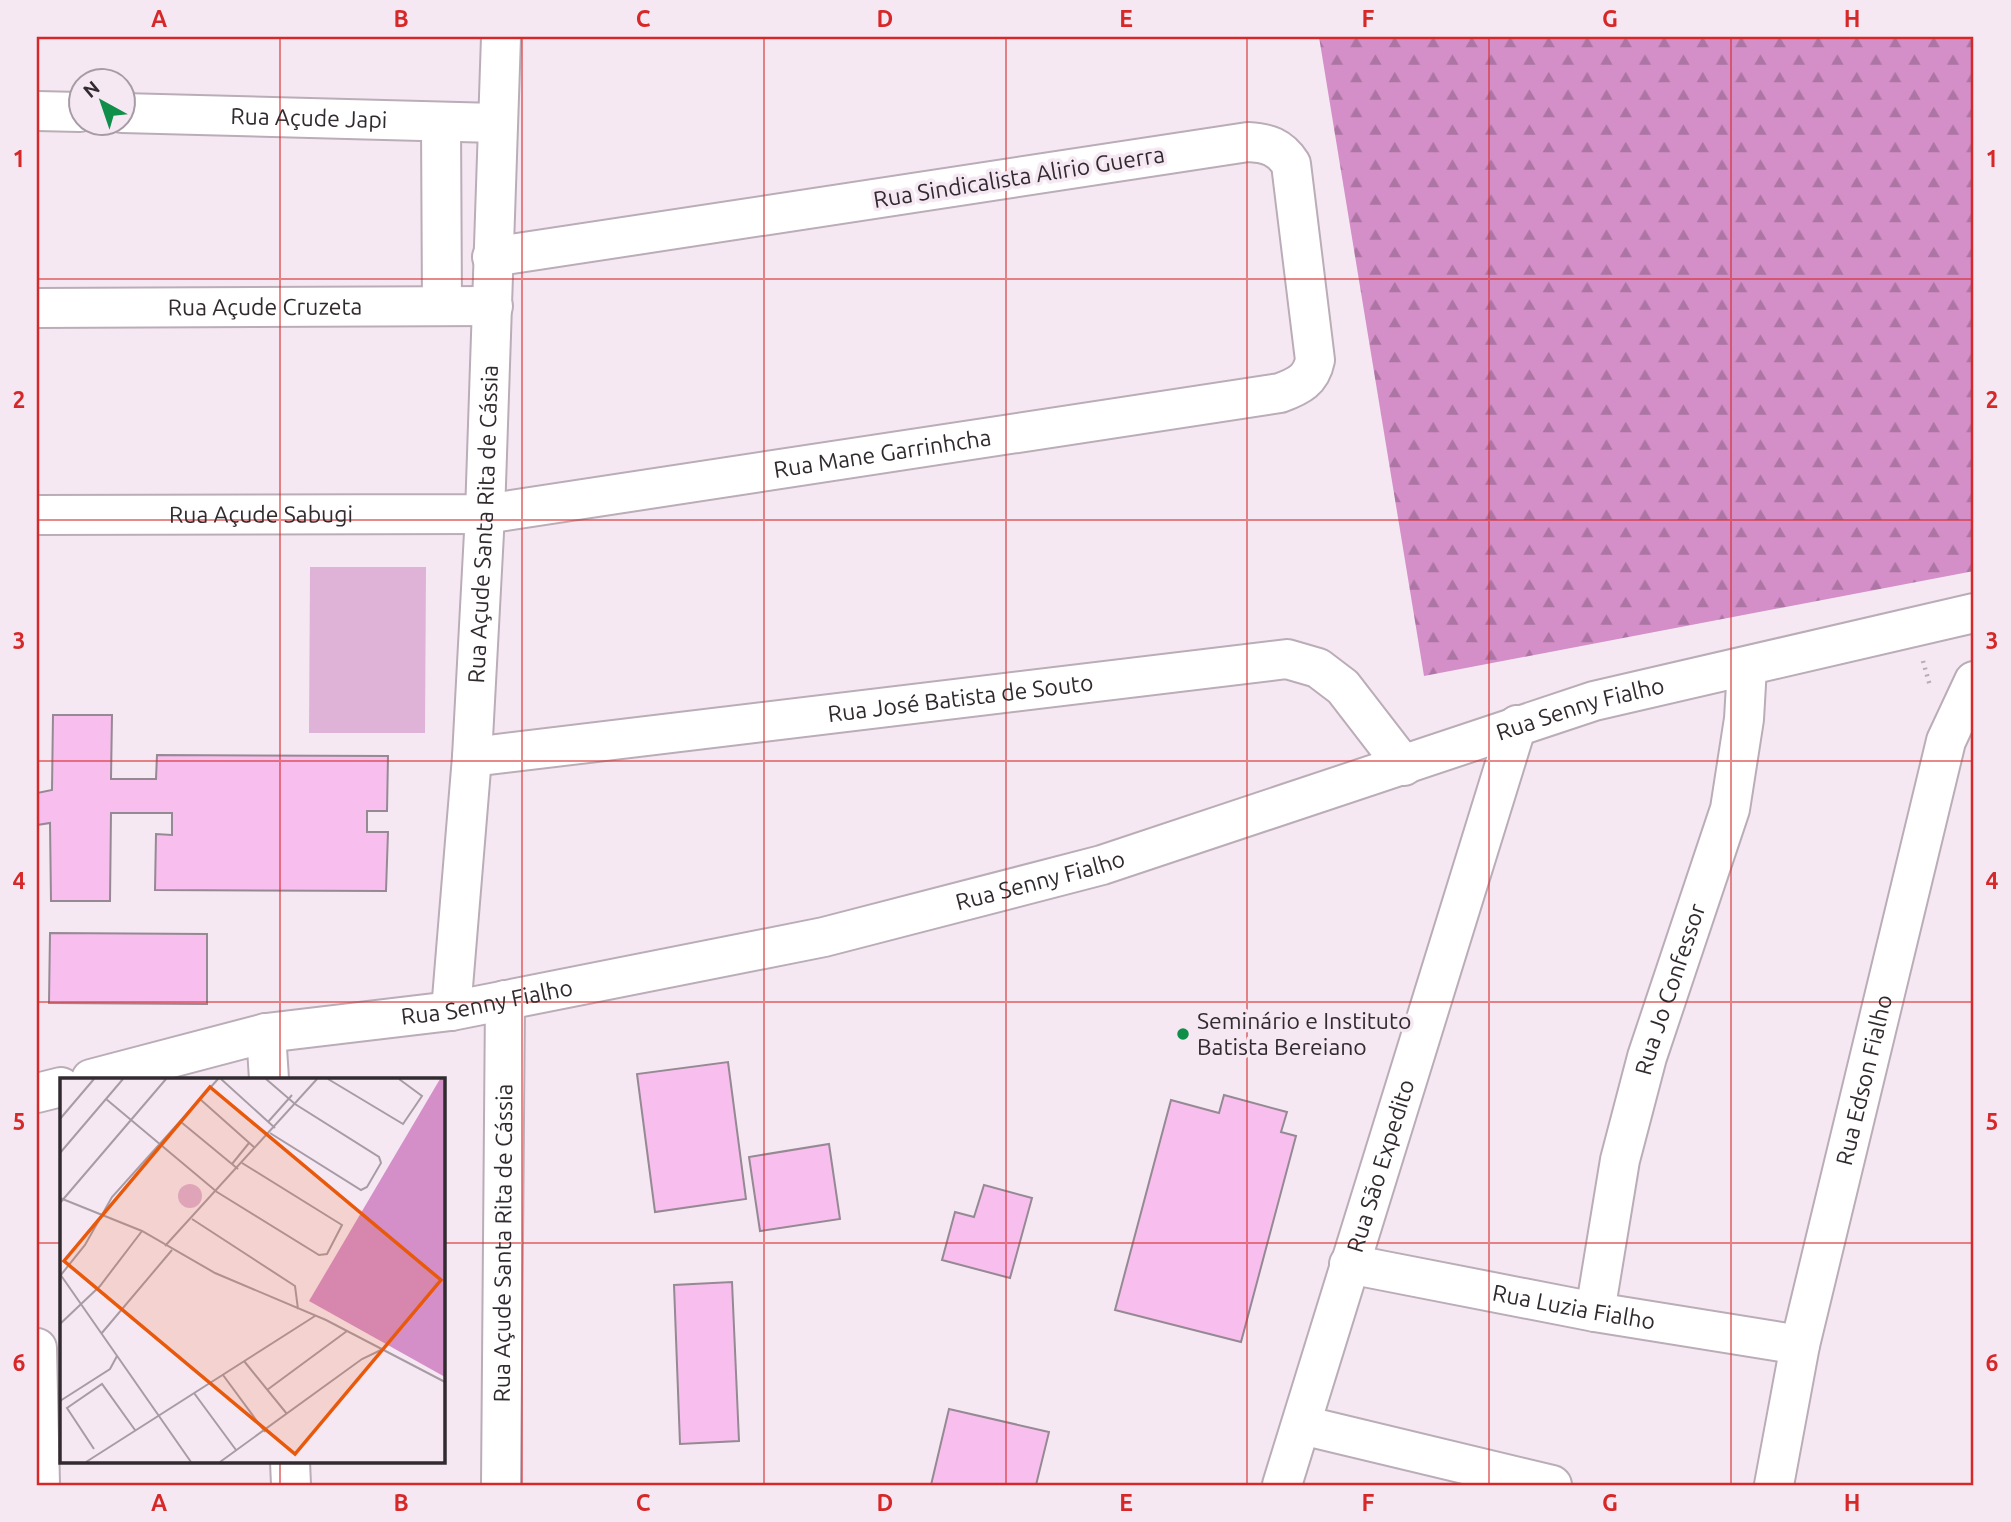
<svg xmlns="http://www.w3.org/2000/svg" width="2011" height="1522" font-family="Ubuntu,sans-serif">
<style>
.forest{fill:url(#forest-firs)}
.pitch{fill:#dfb2d7}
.building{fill:#f8beee;stroke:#958993;stroke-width:2}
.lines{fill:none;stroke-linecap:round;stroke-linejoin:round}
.minor-casing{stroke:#baadb7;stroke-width:42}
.path{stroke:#b8adb6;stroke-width:4.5;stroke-dasharray:2 5;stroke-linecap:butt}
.minor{stroke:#fff;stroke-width:38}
.grid{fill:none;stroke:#d62828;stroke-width:2;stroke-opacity:0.55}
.poi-dot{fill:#108f4b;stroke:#f6e8f3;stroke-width:2.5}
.labels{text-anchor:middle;stroke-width:7;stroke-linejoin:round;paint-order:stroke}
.street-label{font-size:23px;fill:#312b30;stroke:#f6e8f3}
.poi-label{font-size:23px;fill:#312b30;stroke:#f6e8f3;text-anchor:start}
.inset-road{fill:none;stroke:#a79ca5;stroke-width:2}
.view{fill:#e8590c;fill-opacity:0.15;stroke:#e8590c;stroke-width:3.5}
.inset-edge{fill:none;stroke:#312b30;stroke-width:3.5}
.neatline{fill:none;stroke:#d62828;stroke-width:2.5}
.grid-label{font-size:23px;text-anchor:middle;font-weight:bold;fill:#d62828}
</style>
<defs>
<pattern id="forest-firs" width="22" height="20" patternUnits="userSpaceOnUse" patternTransform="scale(1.75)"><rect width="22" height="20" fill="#d48fc9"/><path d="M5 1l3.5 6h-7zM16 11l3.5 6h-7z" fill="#ad75a4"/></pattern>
</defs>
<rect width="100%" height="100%" fill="#f6e8f3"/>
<path class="forest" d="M1319,37H1974V571L1424,676Z"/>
<path class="pitch" d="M310,567H426L425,733H309Z"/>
<path class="building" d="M53,715H112L111,779H156L157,755L388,756L387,811H367V832H388L386,891L155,890L156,834L172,835V813H111L110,901H51L50,823L37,825V793L52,790Z
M50,933L207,934V1004L49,1003Z
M728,1062L746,1199L655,1212L637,1074Z
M1224,1095L1287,1112L1281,1132L1296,1136L1241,1342L1115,1310L1171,1100L1219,1113Z
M829,1144L840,1219L760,1231L749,1157Z
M984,1185L1032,1198L1010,1278L942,1260L955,1212L974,1217Z
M732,1282L739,1441L680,1444L674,1285Z
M949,1409L1049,1432L1036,1485H931Z"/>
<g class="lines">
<g class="minor-casing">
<g id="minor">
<path d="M37,111L80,112"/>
<path id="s1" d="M122,113L496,123"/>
<path d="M441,122L442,306"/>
<path id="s2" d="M37,308L493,306"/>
<path id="s3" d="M37,515L485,514L1280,393C1299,386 1311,380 1315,360L1291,164C1280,147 1268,143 1248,142L492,257"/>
<path id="s4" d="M472,757L1287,659L1318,668L1343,687L1404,766"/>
<path id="s5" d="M451,1011L472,757L485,514L501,37"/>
<path d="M266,1033L269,1079"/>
<path id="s6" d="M91,1079L266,1033L451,1011L824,937L1102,865L1594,701L1974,613"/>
<path d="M37,1093L61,1087"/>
<path id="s7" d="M1349,1264L1595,1312L1800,1345"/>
<path id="s8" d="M1595,1312L1620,1160L1647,1057L1730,809L1744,719L1747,667"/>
<path d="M37,1348L40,1485"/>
<path d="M1302,1425L1552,1485"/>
<path d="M290,1461L291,1485"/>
<path id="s9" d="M501,1485L505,1000"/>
<path id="s10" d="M1282,1485L1517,725"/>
<path id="s11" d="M1774,1485L1800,1345L1946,741L1974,681"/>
</g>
</g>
<path class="path" d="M1923,661L1930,686"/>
<use href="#minor" class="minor"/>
</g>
<path class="grid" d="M280,37V1079M522,37V1485M764,37V1485M1006,37V1485M1247,37V1485M1489,37V1485M1731,37V1485M37,279H1974M37,520H1974M37,761H1974M37,1002H1974M37,1243H61M443,1243H1974M280,1461V1485"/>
<circle class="poi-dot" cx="1183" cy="1034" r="7"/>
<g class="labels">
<g class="street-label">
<text dy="8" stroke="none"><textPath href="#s1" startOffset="187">Rua Açude Japi</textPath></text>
<text transform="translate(1019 177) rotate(-9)" y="8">Rua Sindicalista Alirio Guerra</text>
<text dy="8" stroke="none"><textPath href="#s2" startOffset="228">Rua Açude Cruzeta</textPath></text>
<text dy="8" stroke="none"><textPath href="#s3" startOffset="850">Rua Mane Garrinhcha</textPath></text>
<text dy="8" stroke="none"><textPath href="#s3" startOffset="224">Rua Açude Sabugi</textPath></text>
<text dy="8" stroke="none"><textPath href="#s5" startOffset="488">Rua Açude Santa Rita de Cássia</textPath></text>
<text dy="8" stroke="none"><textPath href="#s4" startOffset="492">Rua José Batista de Souto</textPath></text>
<text dy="8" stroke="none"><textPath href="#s6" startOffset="1538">Rua Senny Fialho</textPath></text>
<text dy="8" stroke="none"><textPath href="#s6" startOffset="971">Rua Senny Fialho</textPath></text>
<text dy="8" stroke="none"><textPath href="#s8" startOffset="332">Rua Jo Confessor</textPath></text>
<text dy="8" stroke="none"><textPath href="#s6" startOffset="404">Rua Senny Fialho</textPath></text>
<text dy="8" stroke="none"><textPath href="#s11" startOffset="415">Rua Edson Fialho</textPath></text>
<text dy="8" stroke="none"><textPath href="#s10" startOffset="334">Rua São Expedito</textPath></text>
<text dy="8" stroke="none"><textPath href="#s9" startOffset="242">Rua Açude Santa Rita de Cássia</textPath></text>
<text dy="8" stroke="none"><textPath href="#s7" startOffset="229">Rua Luzia Fialho</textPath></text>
</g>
<g class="poi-label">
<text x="1197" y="1029">Seminário e Instituto<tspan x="1197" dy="26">Batista Bereiano</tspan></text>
</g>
</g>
<g transform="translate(60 1078)">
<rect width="385" height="385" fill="#f6e8f3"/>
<path d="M380,1H385V299L249,223Z" fill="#d48fc9"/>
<path d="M118 118a12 12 0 1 1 24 0a12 12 0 1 1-24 0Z" fill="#dfb2d7"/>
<path class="inset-road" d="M161,1L215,50M206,1L235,26L319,79L321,85L307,109L301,112L210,55M268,1L343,46L362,18L339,1M46,21L157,114L259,177L267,176L282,147L182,85M141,22L195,70M0,41L34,1M121,44L178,91M208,44L232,17M0,75L63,1M172,86L189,65M0,120L82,153L155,195L266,242L385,304M0,125L106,1M132,141L235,208L238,231M105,168L257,1M0,196L131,384M0,198L25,167L52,119L158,1M0,246L40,208L82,153M41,256L112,172M184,283L227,336M163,297L205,354M207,312L287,253M134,315L176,372M0,323L50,291L57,278M34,371L7,330L42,306L75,352M26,384L255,238M160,384L302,281L323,271"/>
<path class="view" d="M150,9L381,202L235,376L4,183Z"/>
<rect width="385" height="385" class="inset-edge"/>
</g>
<rect width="2011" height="1522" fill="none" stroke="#f6e8f3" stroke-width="77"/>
<g transform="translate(102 102) rotate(320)"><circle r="33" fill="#f6e8f3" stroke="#a79ca5" stroke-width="2"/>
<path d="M0-5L12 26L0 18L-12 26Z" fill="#108f4b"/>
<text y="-10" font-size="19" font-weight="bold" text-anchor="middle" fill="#312b30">N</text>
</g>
<rect x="38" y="38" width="1934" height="1446" class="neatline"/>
<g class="grid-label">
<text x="159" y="27">A</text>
<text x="401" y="27">B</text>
<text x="643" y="27">C</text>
<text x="885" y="27">D</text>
<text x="1126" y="27">E</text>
<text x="1368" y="27">F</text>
<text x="1610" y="27">G</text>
<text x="1852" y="27">H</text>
<text x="19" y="167">1</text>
<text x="1992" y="167">1</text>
<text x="19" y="408">2</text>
<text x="1992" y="408">2</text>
<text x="19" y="649">3</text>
<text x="1992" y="649">3</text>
<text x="19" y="889">4</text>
<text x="1992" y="889">4</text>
<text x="19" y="1130">5</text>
<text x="1992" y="1130">5</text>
<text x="19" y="1371">6</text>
<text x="1992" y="1371">6</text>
<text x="159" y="1511">A</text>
<text x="401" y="1511">B</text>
<text x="643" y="1511">C</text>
<text x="885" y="1511">D</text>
<text x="1126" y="1511">E</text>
<text x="1368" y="1511">F</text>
<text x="1610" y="1511">G</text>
<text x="1852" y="1511">H</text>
</g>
</svg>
